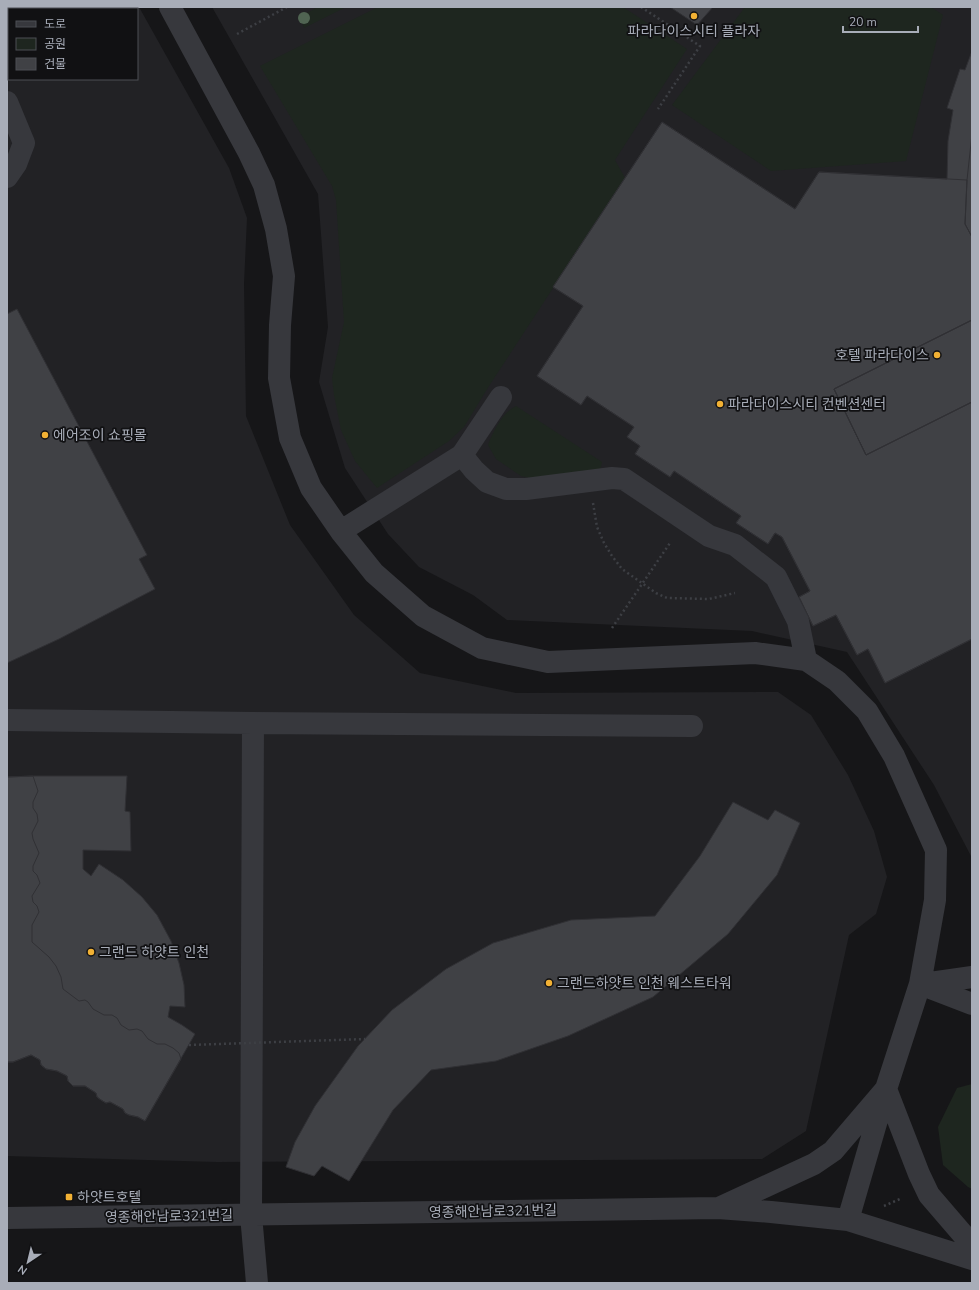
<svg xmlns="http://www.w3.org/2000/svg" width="979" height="1290" font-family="'Nunito Sans','Noto Sans KR',sans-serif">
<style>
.built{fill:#222225;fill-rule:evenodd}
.green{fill:#1e261f}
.building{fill:#404145;stroke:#303034}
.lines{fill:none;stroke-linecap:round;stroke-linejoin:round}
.path{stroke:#3d3f44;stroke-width:2.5;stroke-dasharray:2 3;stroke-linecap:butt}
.minor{stroke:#37383d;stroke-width:22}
.rail{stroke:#4a4c52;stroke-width:3;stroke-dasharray:5 4;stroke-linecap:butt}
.path-bridge{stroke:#3d3f44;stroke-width:2.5;stroke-dasharray:2 3;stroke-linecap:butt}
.tree{fill:#506452}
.poi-dot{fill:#f2b134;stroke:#111113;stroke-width:1.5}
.labels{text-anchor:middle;stroke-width:3.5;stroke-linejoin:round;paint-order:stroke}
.poi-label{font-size:14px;fill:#a8adb8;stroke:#111113;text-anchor:start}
.street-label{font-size:14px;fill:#a8adb8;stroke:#111113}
</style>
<rect width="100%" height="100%" fill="#161618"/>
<path class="built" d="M7,7H139L229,168L247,218L244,284L246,416L290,525L354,615L420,673L516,693L778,692L811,715L848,775L874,831L887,877L876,914L849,935L806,1131L762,1159L217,1162L7,1156ZM9,9H137V79H9Z
M212,7H972V858L934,785L847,652L752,631L507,620L473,595L419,567L388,534L345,468L319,382L328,327L318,194Z"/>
<path class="green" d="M318,7H346L304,28L299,17Z
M378,7H623L687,49L615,160L625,178L489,386L464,427L449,441L377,488L355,461L341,430L334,395L332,378L344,322L336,200L332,186L260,66Z
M745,7H931L943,15L906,161L771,171L672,105Z
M516,406L602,462L601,467L597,471L530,478L521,476L496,459L488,445C494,430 502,413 516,406Z
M972,1084V1189L968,1187L943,1165L938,1127L957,1088Z"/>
<path class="building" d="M670,7H713L697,25Z
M972,51V320L834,389L866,455L972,402V639L885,683L868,649L857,655L836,615L813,626L799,597L810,591L782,537L775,533L768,544L736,523L741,516L674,471L670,477L635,454L640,446L627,437L634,427L587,396L581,405L537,376L583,306L553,287L662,122L795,209L819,172L947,179L948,141L953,110L947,108L960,69L965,70Z
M662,122L795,209L819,172L967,180L965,224L972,237V320L834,389L866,455L972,402V639L885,683L868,649L857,655L836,615L813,626L799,597L810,591L782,537L775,533L768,544L736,523L741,516L674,471L670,477L635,454L640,446L627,437L634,427L587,396L581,405L537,376L583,306L553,287Z
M972,134V237L965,224L967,180Z
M17,309L147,555L139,559L155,589L59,639L7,663V314Z
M972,320V402L866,455L834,389Z
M33,776H127L125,811L130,812L131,851L83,850V869L91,876L99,864L123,880L142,897L157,915L171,941L179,963L184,985L185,1007L170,1006L168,1017L182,1025L195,1034L145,1121L138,1117L129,1115L125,1113L123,1109L110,1102L106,1103L101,1100L97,1097L96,1093L85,1086H73L68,1081L67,1076L57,1071L46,1069L41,1065L40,1060L31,1055L13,1062H7V777Z
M33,776L38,791L33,802V808L37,814L38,821L32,833L33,839L39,853L33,866V871L37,875L40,883L32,896L33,902L37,906L39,912L32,925V942L49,957L56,966L61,977L63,989L79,1001L85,1000L88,1002L93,1009L104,1015H112L117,1018L121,1025L129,1030L137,1029L142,1031L148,1039L157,1044H165L173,1048L179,1053L181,1059L145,1121L138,1117L129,1115L125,1113L123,1109L110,1102L106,1103L101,1100L97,1097L96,1093L85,1086H73L68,1081L67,1076L57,1071L46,1069L41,1065L40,1060L31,1055L13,1062H7V777Z
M733,802L768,820L775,810L800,823L777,875L728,934L653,997L568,1036L496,1061L431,1070L393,1110L349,1181L322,1166L314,1176L286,1167L295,1142L315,1106L358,1046L392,1010L446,969L493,943L571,920L655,916L700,856Z"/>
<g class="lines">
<path class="path" d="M641,7L700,46L658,109
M237,34L287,7
M593,503L597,527L604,543L612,556L622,569L656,593L667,598L709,599L735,593
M612,628L670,543
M884,1206L900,1199"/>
<path class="minor" d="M170,7L249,153L264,185L276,229L284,276L280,325L279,378L290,438L311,488L342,533L374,573L423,616L482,648L548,662L755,653L806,660L837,681L867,711L894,756L936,850L935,900L920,984L886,1089L848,1220
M7,102L24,143L16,164L7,177
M462,455L501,397
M341,531L462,455L474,470L487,482L506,489H526L612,478L624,479L709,536L735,545L776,577L798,621L806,660
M7,720L253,723L692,726
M253,723L251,1215L257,1283
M920,984L972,1004
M923,984L972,977
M721,1207L814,1164L833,1151L886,1089L919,1174L929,1195L972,1245
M7,1218L718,1208L771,1212L848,1220L972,1259"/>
<path class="rail" d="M14,9L16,7
M39,9L41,7
M7,17L9,15
M7,45L9,43"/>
<path class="path-bridge" d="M189,1045L365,1039"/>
</g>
<circle class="tree" cx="304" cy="18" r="6"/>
<g class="poi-dot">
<circle cx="694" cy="16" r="4"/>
<circle cx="937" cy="355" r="4"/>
<circle cx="720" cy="404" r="4"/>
<circle cx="45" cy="435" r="4"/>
<circle cx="91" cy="952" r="4"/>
<circle cx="549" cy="983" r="4"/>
<rect x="65" y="1193" width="8" height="8" rx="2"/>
</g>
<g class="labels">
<g class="poi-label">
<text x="694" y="36" text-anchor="middle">파라다이스시티 플라자</text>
<text x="929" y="360" text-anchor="end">호텔 파라다이스</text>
<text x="728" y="409">파라다이스시티 컨벤션센터</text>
<text x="53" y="440">에어조이 쇼핑몰</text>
<text x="99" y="957">그랜드 하얏트 인천</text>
<text x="557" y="988">그랜드하얏트 인천 웨스트타워</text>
<text x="77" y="1202">하얏트호텔</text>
</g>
<g class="street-label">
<text transform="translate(493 1211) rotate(-1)" y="5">영종해안남로321번길</text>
<text transform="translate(169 1216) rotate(-1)" y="5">영종해안남로321번길</text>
</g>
</g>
<rect width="979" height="1290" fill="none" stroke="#a8adb8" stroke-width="16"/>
<rect x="8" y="8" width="130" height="72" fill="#111113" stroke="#4d4f55"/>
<rect x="16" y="21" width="20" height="6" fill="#37383d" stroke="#4d4f55"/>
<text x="44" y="28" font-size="12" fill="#a8adb8">도로</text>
<rect x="16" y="38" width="20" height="12" fill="#1e261f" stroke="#4d4f55"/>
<text x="44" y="48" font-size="12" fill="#a8adb8">공원</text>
<rect x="16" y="58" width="20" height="12" fill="#404145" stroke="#4d4f55"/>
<text x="44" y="68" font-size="12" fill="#a8adb8">건물</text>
<g transform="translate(28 1262) rotate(215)" stroke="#111113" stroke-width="3" paint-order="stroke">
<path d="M0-3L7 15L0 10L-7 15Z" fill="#a8adb8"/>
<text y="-6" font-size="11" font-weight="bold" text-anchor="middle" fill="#a8adb8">N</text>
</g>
<path d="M843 26v6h75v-6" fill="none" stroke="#a8adb8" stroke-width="2"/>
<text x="849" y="26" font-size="12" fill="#a8adb8" stroke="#111113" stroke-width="3" paint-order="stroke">20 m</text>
</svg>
